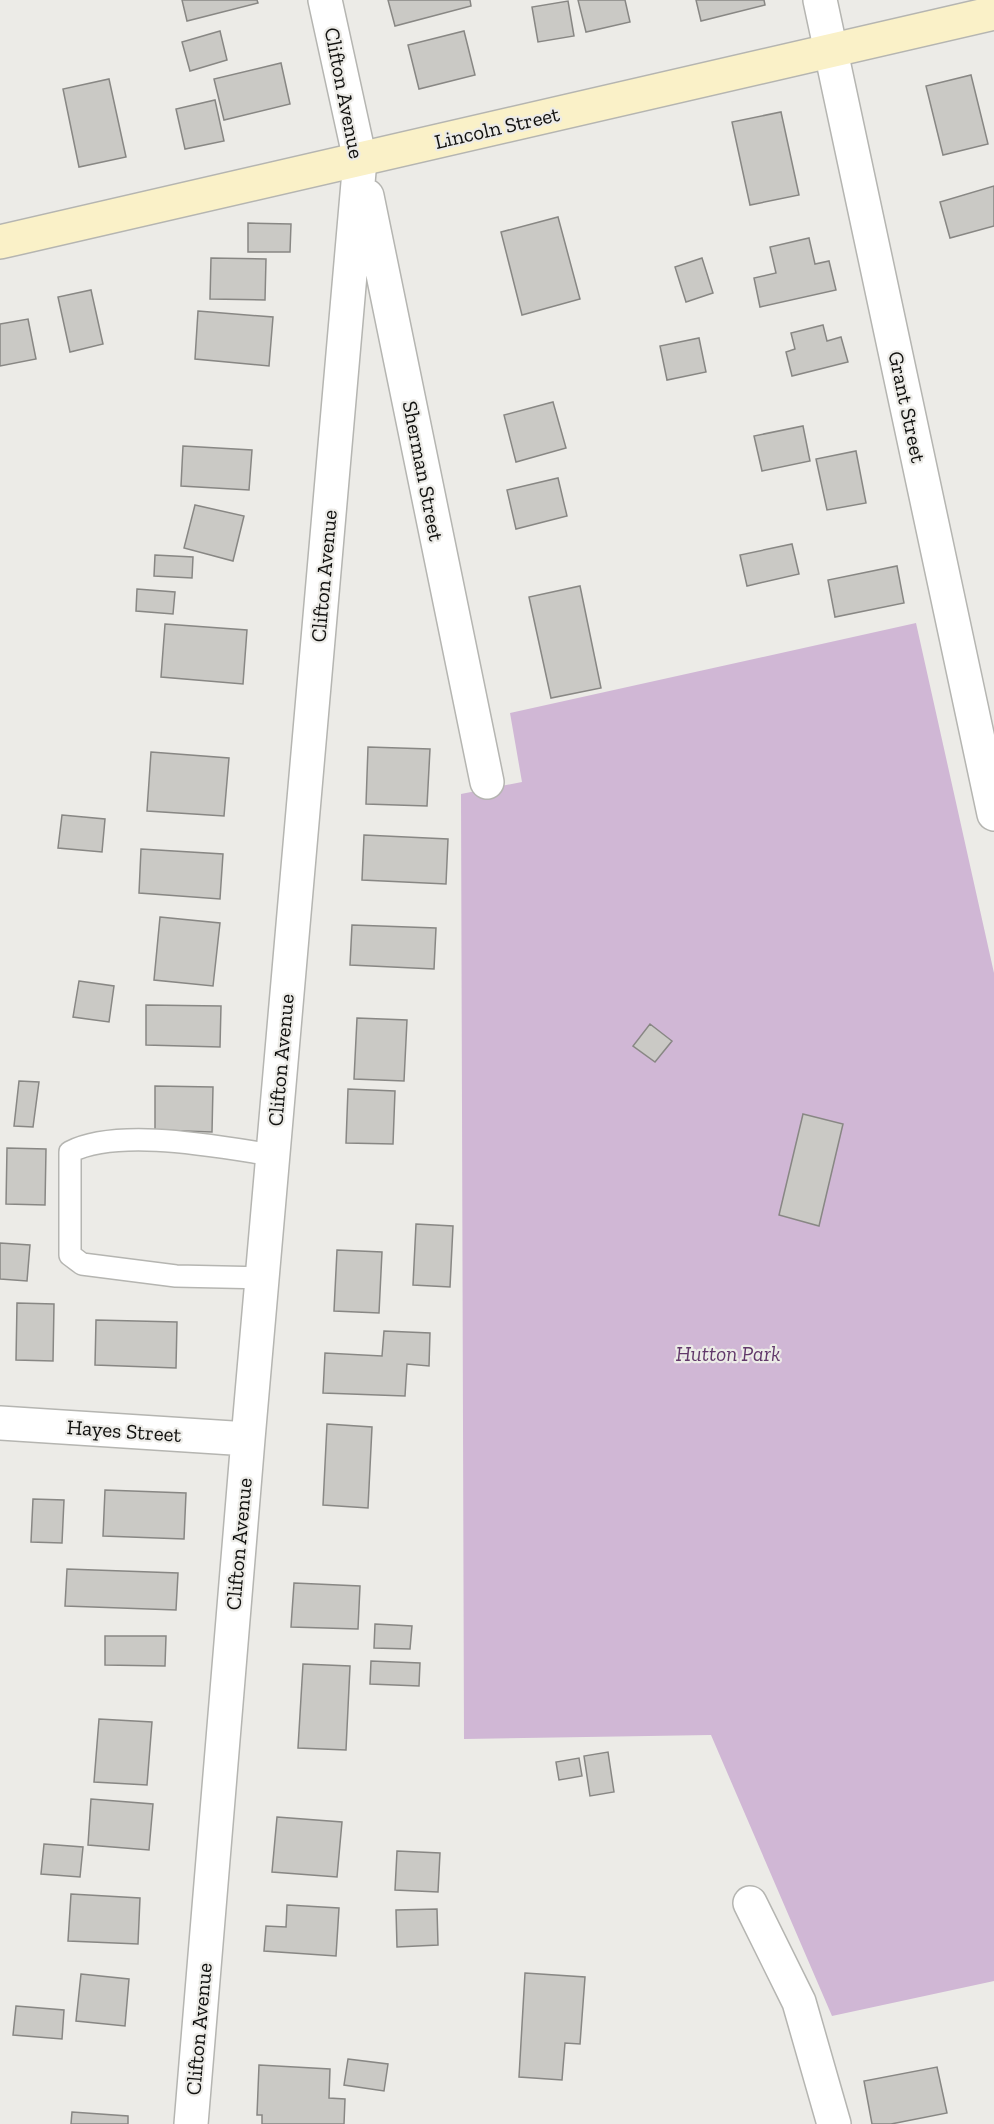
<svg xmlns="http://www.w3.org/2000/svg" width="994" height="2124" font-family="'Zilla Slab',serif">
<style>
.green{fill:#d0b7d5}
.building{fill:#cac9c5;stroke:#888784;stroke-width:1.5}
.lines{fill:none;stroke-linecap:round;stroke-linejoin:round}
.lane-casing{stroke:#b5b5b1;stroke-width:24}
.street-casing{stroke:#b5b5b1;stroke-width:36}
.secondary-casing{stroke:#b5b5b1;stroke-width:36}
.lane{stroke:#fff;stroke-width:21}
.street{stroke:#fff;stroke-width:33}
.secondary{stroke:#faf1c8;stroke-width:33}
.labels{text-anchor:middle;stroke-width:4.5;stroke-linejoin:round;paint-order:stroke}
.street-label{font-size:21px;fill:#11110f;stroke:#ecebe7}
.park-label{font-size:21px;font-style:italic;fill:#61386a;stroke:#ecebe7}
</style>
<rect width="100%" height="100%" fill="#ecebe7"/>
<path class="green" d="M916,623L994,973V1981L832,2016L711,1735L464,1739L461,794L522,782L510,713Z"/>
<path class="building" d="M182,0H257L258,3L187,21Z
M388,0H470L471,6L395,26Z
M578,0H625L630,22L586,32Z
M696,0H764L765,5L701,21Z
M568,1L574,36L538,42L532,7Z
M220,31L227,60L190,71L182,42Z
M464,31L475,75L419,89L408,45Z
M281,63L290,104L224,120L214,79Z
M971,75L988,144L943,155L926,86Z
M109,79L126,157L79,167L63,89Z
M215,100L224,141L185,149L176,109Z
M781,112L799,195L750,205L732,122Z
M994,186V226L950,238L940,202Z
M558,217L580,299L522,315L501,232Z
M248,223L291,224L290,252H248Z
M809,238L815,264L829,261L836,290L760,307L754,278L776,273L770,247Z
M211,258L266,259L265,300L210,299Z
M702,258L713,293L686,302L675,267Z
M91,290L103,344L70,352L58,297Z
M198,311L273,317L269,366L195,359Z
M28,319L36,359L0,366V324Z
M823,325L827,341L841,337L848,362L792,376L786,352L795,349L791,333Z
M699,338L706,372L667,380L660,346Z
M553,402L566,448L516,462L504,415Z
M803,426L810,461L762,471L754,436Z
M183,446L252,450L249,490L181,486Z
M856,451L866,503L827,510L816,459Z
M558,478L567,516L516,529L507,490Z
M195,505L244,516L233,561L184,548Z
M792,544L799,574L747,586L740,555Z
M155,555L193,557L192,578L154,576Z
M897,566L904,603L835,617L828,580Z
M580,586L601,688L551,698L529,597Z
M137,589L175,592L173,614L136,611Z
M165,624L247,630L243,684L161,677Z
M368,747L430,749L427,806L366,804Z
M151,752L229,758L224,816L147,811Z
M62,815L105,819L102,852L58,848Z
M364,835L448,839L446,884L362,880Z
M141,849L223,854L220,899L139,893Z
M160,917L220,923L213,986L154,980Z
M352,925L436,928L434,969L350,965Z
M79,981L114,986L109,1022L73,1017Z
M146,1005L221,1006L220,1047L146,1045Z
M357,1018L407,1020L404,1081L354,1079Z
M650,1024L672,1041L655,1062L633,1046Z
M19,1081L39,1082L33,1127L14,1126Z
M155,1086L213,1087L212,1132L155,1130Z
M348,1089L395,1091L393,1144L346,1143Z
M803,1114L843,1124L819,1226L779,1215Z
M7,1148L46,1149L45,1205L6,1204Z
M416,1224L453,1226L450,1287L413,1285Z
M0,1243L30,1245L27,1281L0,1279Z
M337,1250L382,1252L379,1313L334,1311Z
M17,1303L54,1304L53,1361L16,1360Z
M96,1320L177,1322L176,1368L95,1365Z
M384,1331L430,1333L429,1366L407,1364L405,1396L323,1393L325,1353L382,1356Z
M327,1424L372,1427L368,1508L323,1505Z
M105,1490L186,1493L184,1539L103,1536Z
M33,1499L64,1500L62,1543L31,1542Z
M67,1569L178,1573L176,1610L65,1606Z
M294,1583L360,1586L358,1629L291,1627Z
M375,1624L412,1626L410,1649L374,1648Z
M105,1636H166L165,1666L105,1665Z
M371,1661L420,1663L419,1686L370,1684Z
M303,1664L350,1666L346,1750L298,1748Z
M99,1719L152,1722L147,1785L94,1782Z
M608,1752L614,1792L590,1796L584,1756Z
M579,1758L582,1776L559,1780L556,1762Z
M91,1799L153,1804L149,1850L88,1845Z
M277,1817L342,1822L337,1877L272,1872Z
M44,1844L83,1847L80,1877L41,1874Z
M397,1851L440,1853L438,1892L395,1890Z
M71,1894L140,1898L138,1944L68,1941Z
M287,1905L339,1908L336,1956L264,1951L266,1926L286,1927Z
M437,1909L438,1945L397,1947L396,1910Z
M525,1973L585,1977L580,2044L565,2043L562,2080L519,2077Z
M81,1974L129,1979L125,2026L76,2021Z
M16,2006L64,2010L62,2039L13,2035Z
M348,2059L388,2064L384,2091L344,2085Z
M259,2065L330,2069L329,2098L345,2099L344,2124H262V2115H257Z
M937,2067L947,2113L891,2124H872L864,2081Z
M72,2112L128,2116V2124H71Z"/>
<g class="lines">
<g class="lane-casing">
<path id="lane" d="M262,1278L176,1276L82,1264L70,1255V1152C119,1127 219,1147 273,1155"/>
</g>
<g class="street-casing">
<path id="street" d="M820,0L994,814
M367,196L487,782
M0,1423L248,1439
M750,1903L799,2002L834,2124
M191,2124L248,1439L360,160L325,0"/>
</g>
<g class="secondary-casing">
<path id="secondary" d="M0,242L994,13"/>
</g>
<use href="#lane" class="lane"/>
<use href="#street" class="street"/>
<use href="#secondary" class="secondary"/>
</g>
<g class="labels">
<g class="street-label">
<text transform="translate(344 93) rotate(79)" y="7">Clifton Avenue</text>
<text transform="translate(497 128) rotate(-13)" y="7">Lincoln Street</text>
<text transform="translate(907 407) rotate(78)" y="7">Grant Street</text>
<text transform="translate(423 471) rotate(79)" y="7">Sherman Street</text>
<text transform="translate(324 576) rotate(-85)" y="7">Clifton Avenue</text>
<text transform="translate(281 1060) rotate(-85)" y="7">Clifton Avenue</text>
<text transform="translate(124 1431) rotate(4)" y="7">Hayes Street</text>
<text transform="translate(239 1544) rotate(-85)" y="7">Clifton Avenue</text>
<text transform="translate(199 2029) rotate(-85)" y="7">Clifton Avenue</text>
</g>
<g class="park-label">
<text x="728" y="1361">Hutton Park</text>
</g>
</g>
</svg>
